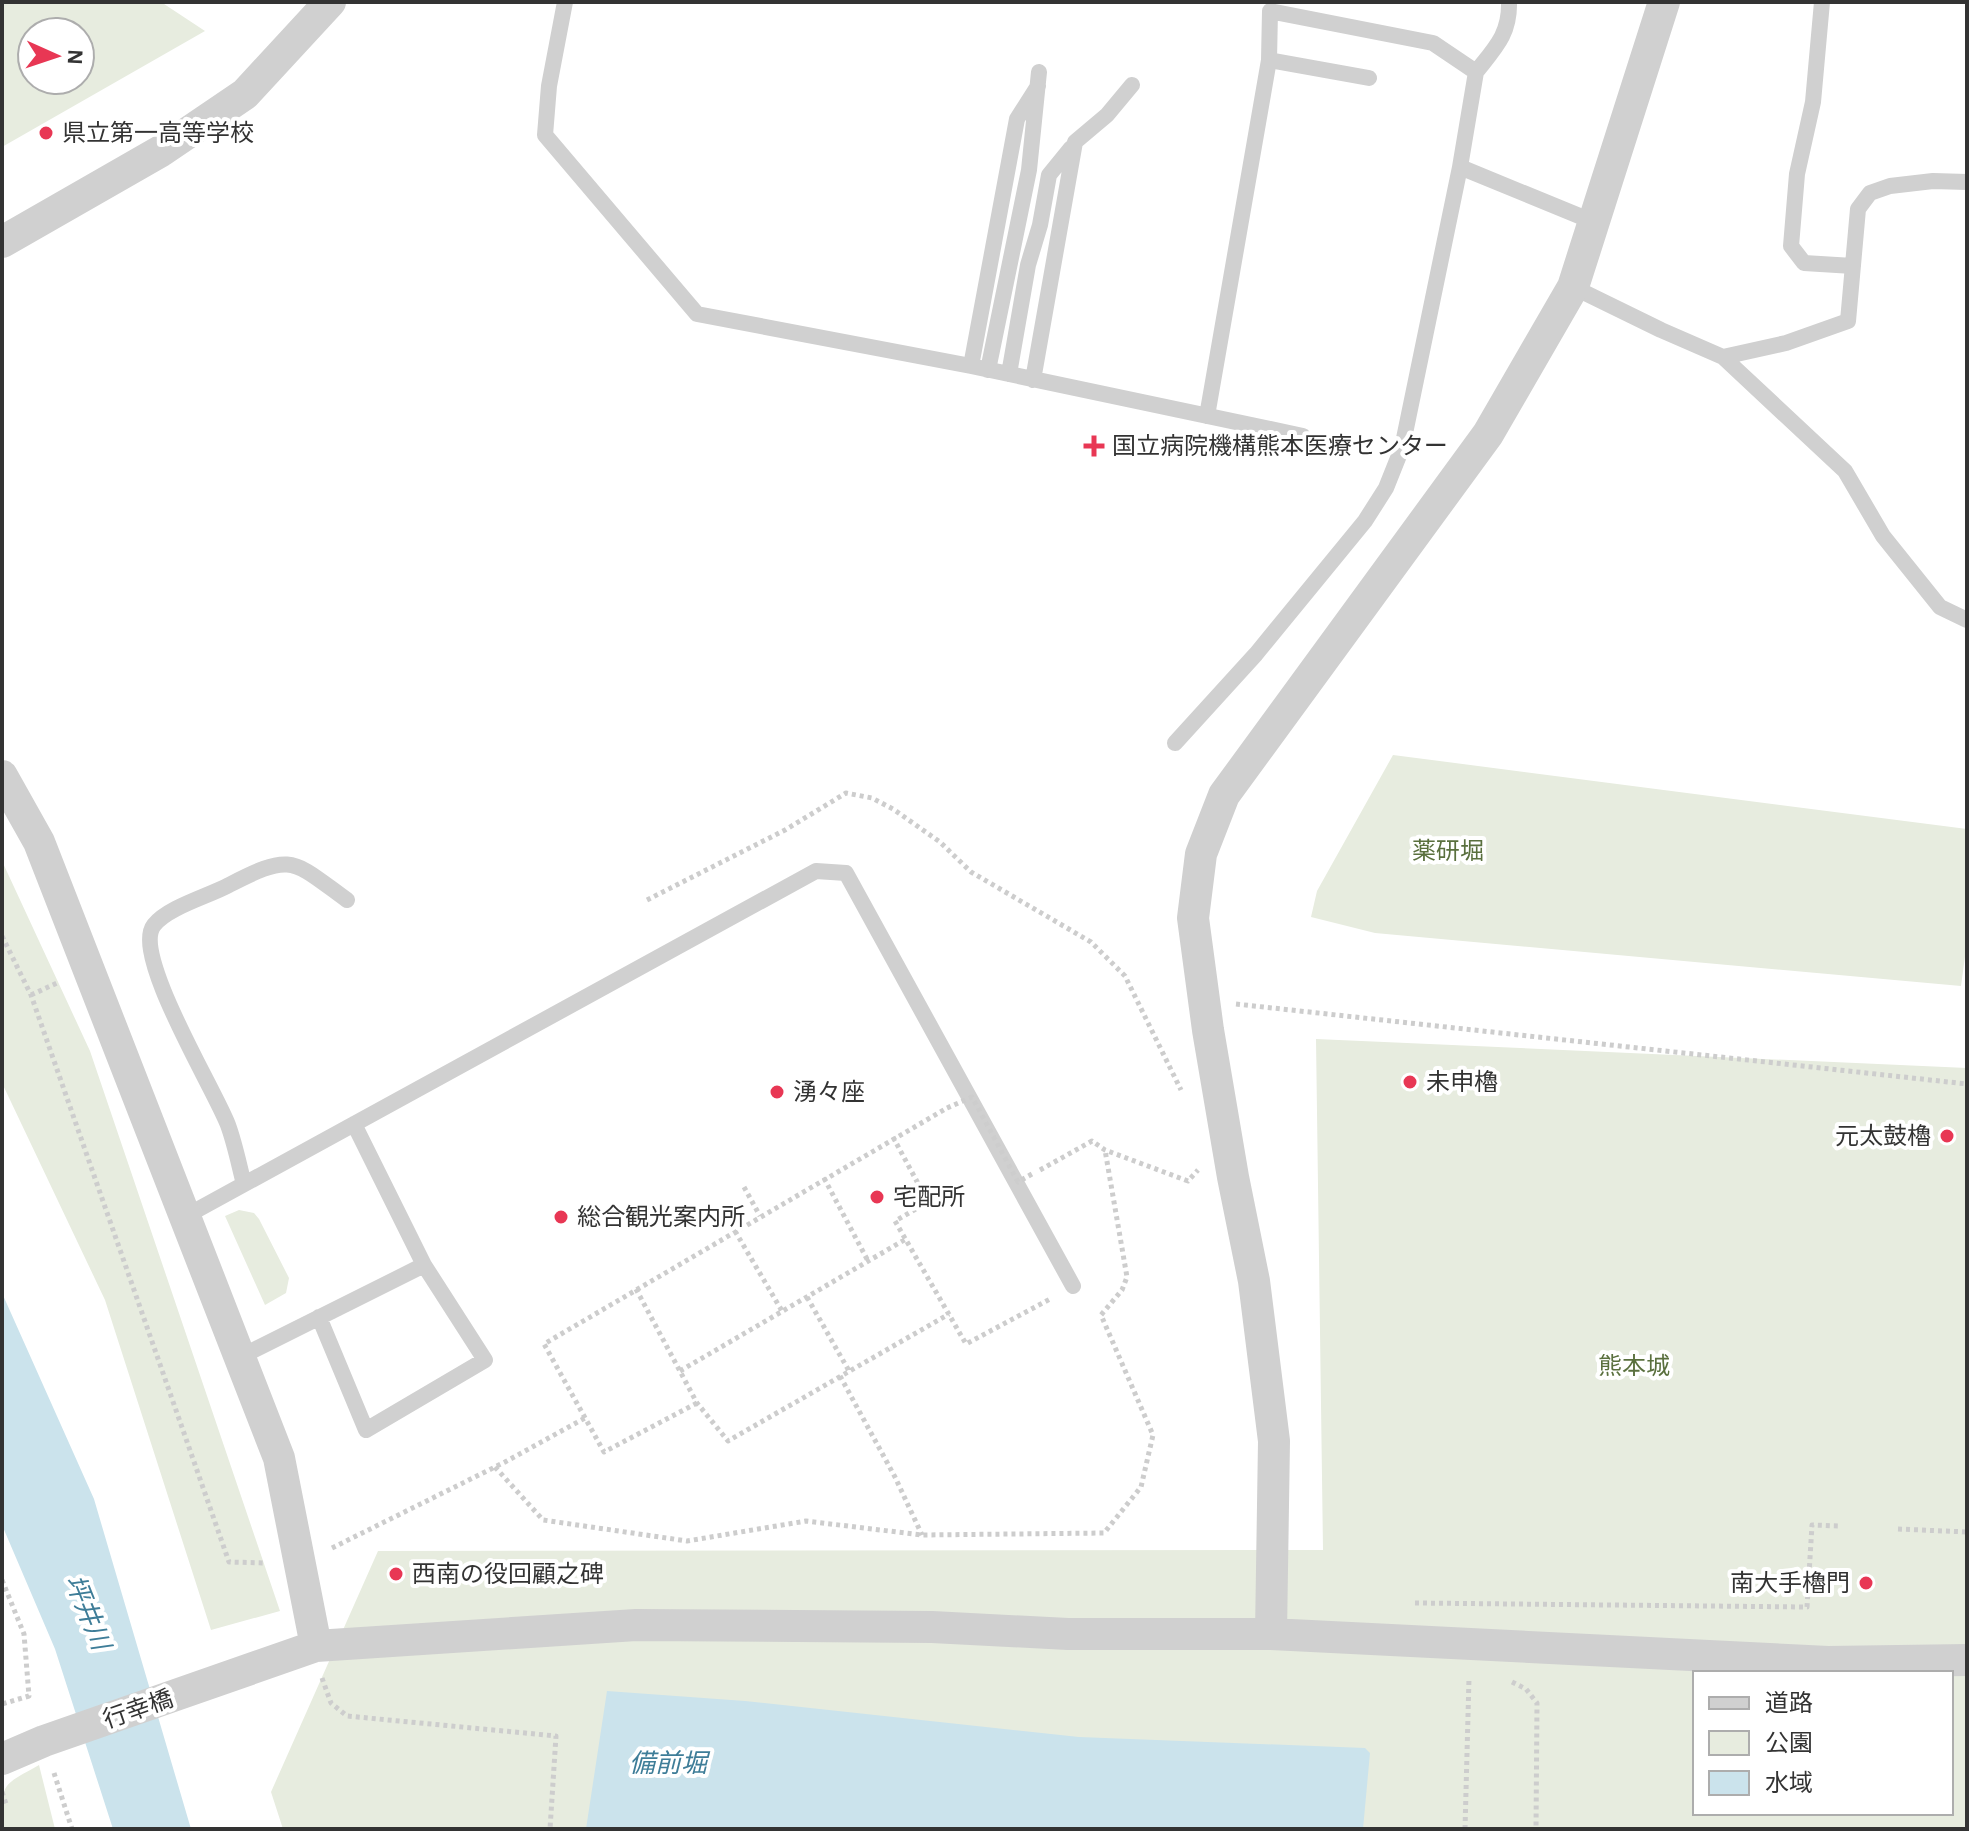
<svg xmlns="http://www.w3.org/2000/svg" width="1969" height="1831" font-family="'Alegreya Sans','Noto Sans JP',sans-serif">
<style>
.green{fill:#e7ecdf;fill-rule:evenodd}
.water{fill:#cbe3ec}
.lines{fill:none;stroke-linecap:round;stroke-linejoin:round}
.path{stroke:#cdcdcd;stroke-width:5;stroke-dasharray:4 4;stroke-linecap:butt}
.service{stroke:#d0d0d0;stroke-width:16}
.minor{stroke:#d0d0d0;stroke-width:32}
.path-bridge{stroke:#cdcdcd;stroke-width:5;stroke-dasharray:4 4;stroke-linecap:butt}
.poi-dot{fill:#e83754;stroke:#fff;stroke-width:3}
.labels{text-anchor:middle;stroke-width:8;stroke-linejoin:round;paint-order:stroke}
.poi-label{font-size:24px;fill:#333;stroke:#fff;text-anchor:start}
.park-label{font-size:24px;fill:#5a703e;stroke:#fff}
.street-label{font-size:24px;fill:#333;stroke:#fff}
.water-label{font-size:26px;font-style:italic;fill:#3e7d98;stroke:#fff}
</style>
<rect width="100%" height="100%" fill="#fff"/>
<path class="green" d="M2,2H161L205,31L2,147ZM80,32V80H32V32Z
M1393,755L1967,829V942L1961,986L1375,933L1311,917L1317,891Z
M2,861L90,1051L280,1611L211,1630L105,1300L2,1083Z
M1316,1039L1967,1068V1829H283L271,1792L378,1551L1323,1550ZM1695,1673H1951V1813H1695Z
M239,1210L254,1213L259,1219L289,1278L286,1293L265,1305L225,1216Z
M39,1765L55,1829H2C2,1782 0,1787 39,1765Z"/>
<path class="water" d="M2,1293L94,1499L191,1829H113L55,1649L2,1525Z
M607,1691L745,1701L1079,1737L1365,1748L1370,1753L1363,1829H586Z"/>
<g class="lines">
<path class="path" d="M647,900L785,830L846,793L872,798L893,809L940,842L971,872L1091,942L1125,976L1181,1090
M2,936L31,995L229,1562L266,1563
M31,995L59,982
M1236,1004L1967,1084
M893,1137L928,1202L895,1221L966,1344L1052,1298
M1040,1170L1092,1141L1105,1150L1188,1181L1198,1170
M824,1178L868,1261
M744,1187L760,1216
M735,1231L782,1311
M636,1289L697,1403L728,1441L949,1314
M807,1297L849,1371
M680,1371L906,1239
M840,1376L895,1477L922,1535
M697,1403L604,1452L544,1344L947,1108
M495,1467L543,1520L687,1541L806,1521L922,1535L1104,1533L1141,1487L1153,1435L1101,1315L1122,1290L1127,1277L1105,1150
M1898,1529L1967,1532
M332,1548L505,1462L585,1418
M2,1580L24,1634L29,1696L2,1704
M1415,1603L1807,1607L1812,1525L1840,1526
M322,1678L331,1703L347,1716L556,1736L550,1829
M1512,1682L1526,1689L1537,1703L1536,1829
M54,1773L72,1829
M2,1792L7,1807
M1465,1829L1469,1678"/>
<path class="service" d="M565,2L549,86L545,135L697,314L971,366L1303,436
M1822,2L1813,102L1797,174L1791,246L1804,263L1853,266
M1269,60L1369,78
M1476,72C1495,48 1510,34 1509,2
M1573,287L1661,330L1723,357L1845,471L1883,536L1940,607L1967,620
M1723,357L1786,343L1848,321L1858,209L1870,193L1890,186L1933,181L1967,182
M971,366L1017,119L1038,86
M988,370L1029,170L1039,72
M1009,374L1028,265L1040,225L1049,175L1071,148
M1033,380L1075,142L1107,115L1132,85
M1207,416L1269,60L1270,11L1433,43L1476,72L1460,167L1594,222
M1175,743L1256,654L1365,521L1386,488L1402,448L1460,167
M244,1184C239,1165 235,1144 228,1125C215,1090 131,954 154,925C168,907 209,896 229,885C293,852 292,860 347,900
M186,1216L816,871L846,873L1073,1286
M319,1317L366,1430L485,1360L424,1265L354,1124
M240,1357L424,1265"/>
<path class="minor" d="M2,242L161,151L245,94L330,2
M2,776L39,842L279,1458L316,1646
M1271,1634L1274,1441L1254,1281L1233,1177L1208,1030L1193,918L1201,854L1224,795L1488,434L1573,287L1664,2
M2,1759L44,1741L316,1646L636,1625L932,1627L1068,1634H1271L1828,1662L1967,1660"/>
<path class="path-bridge" d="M947,1108L972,1097L1018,1182L1032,1174"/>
</g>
<g class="poi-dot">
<circle cx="46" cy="133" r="8"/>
<path d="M1090 434h8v8h8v8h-8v8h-8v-8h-8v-8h8z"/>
<circle cx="1410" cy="1082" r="8"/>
<circle cx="777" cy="1092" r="8"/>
<circle cx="1947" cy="1136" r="8"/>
<circle cx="877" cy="1197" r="8"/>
<circle cx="561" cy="1217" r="8"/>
<circle cx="396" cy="1574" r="8"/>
<circle cx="1866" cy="1583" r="8"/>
</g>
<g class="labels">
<g class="poi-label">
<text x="62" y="141">県立第一高等学校</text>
<text x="1112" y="454">国立病院機構熊本医療センター</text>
<text x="1426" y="1090">未申櫓</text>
<text x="793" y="1100">湧々座</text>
<text x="1931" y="1144" text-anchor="end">元太鼓櫓</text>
<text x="893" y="1205">宅配所</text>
<text x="577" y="1225">総合観光案内所</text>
<text x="412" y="1582">西南の役回顧之碑</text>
<text x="1850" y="1591" text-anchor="end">南大手櫓門</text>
</g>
<g class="park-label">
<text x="1448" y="859">薬研堀</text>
<text x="1634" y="1374">熊本城</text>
</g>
<g class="street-label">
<text transform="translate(138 1709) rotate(-19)" y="8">行幸橋</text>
</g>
<g class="water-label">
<text transform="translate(88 1612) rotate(68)" y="9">坪井川</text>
<text x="668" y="1772">備前堀</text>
</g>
</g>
<rect width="1969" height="1831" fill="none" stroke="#333333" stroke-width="8"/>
<rect x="1693" y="1671" width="260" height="144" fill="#ffffff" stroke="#adadad" stroke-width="2"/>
<rect x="1709" y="1697" width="40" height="12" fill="#d0d0d0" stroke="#adadad" stroke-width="2"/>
<text x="1765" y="1711" font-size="24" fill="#333333">道路</text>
<rect x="1709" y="1731" width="40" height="24" fill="#e7ecdf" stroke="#adadad" stroke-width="2"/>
<text x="1765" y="1751" font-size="24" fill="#333333">公園</text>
<rect x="1709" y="1771" width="40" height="24" fill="#cbe3ec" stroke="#adadad" stroke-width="2"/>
<text x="1765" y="1791" font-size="24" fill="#333333">水域</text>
<g transform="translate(56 56) rotate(93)"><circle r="38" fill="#ffffff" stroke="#adadad" stroke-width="2"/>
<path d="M0-6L14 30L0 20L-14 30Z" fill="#e83754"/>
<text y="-12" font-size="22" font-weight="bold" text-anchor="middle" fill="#333333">N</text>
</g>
</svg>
